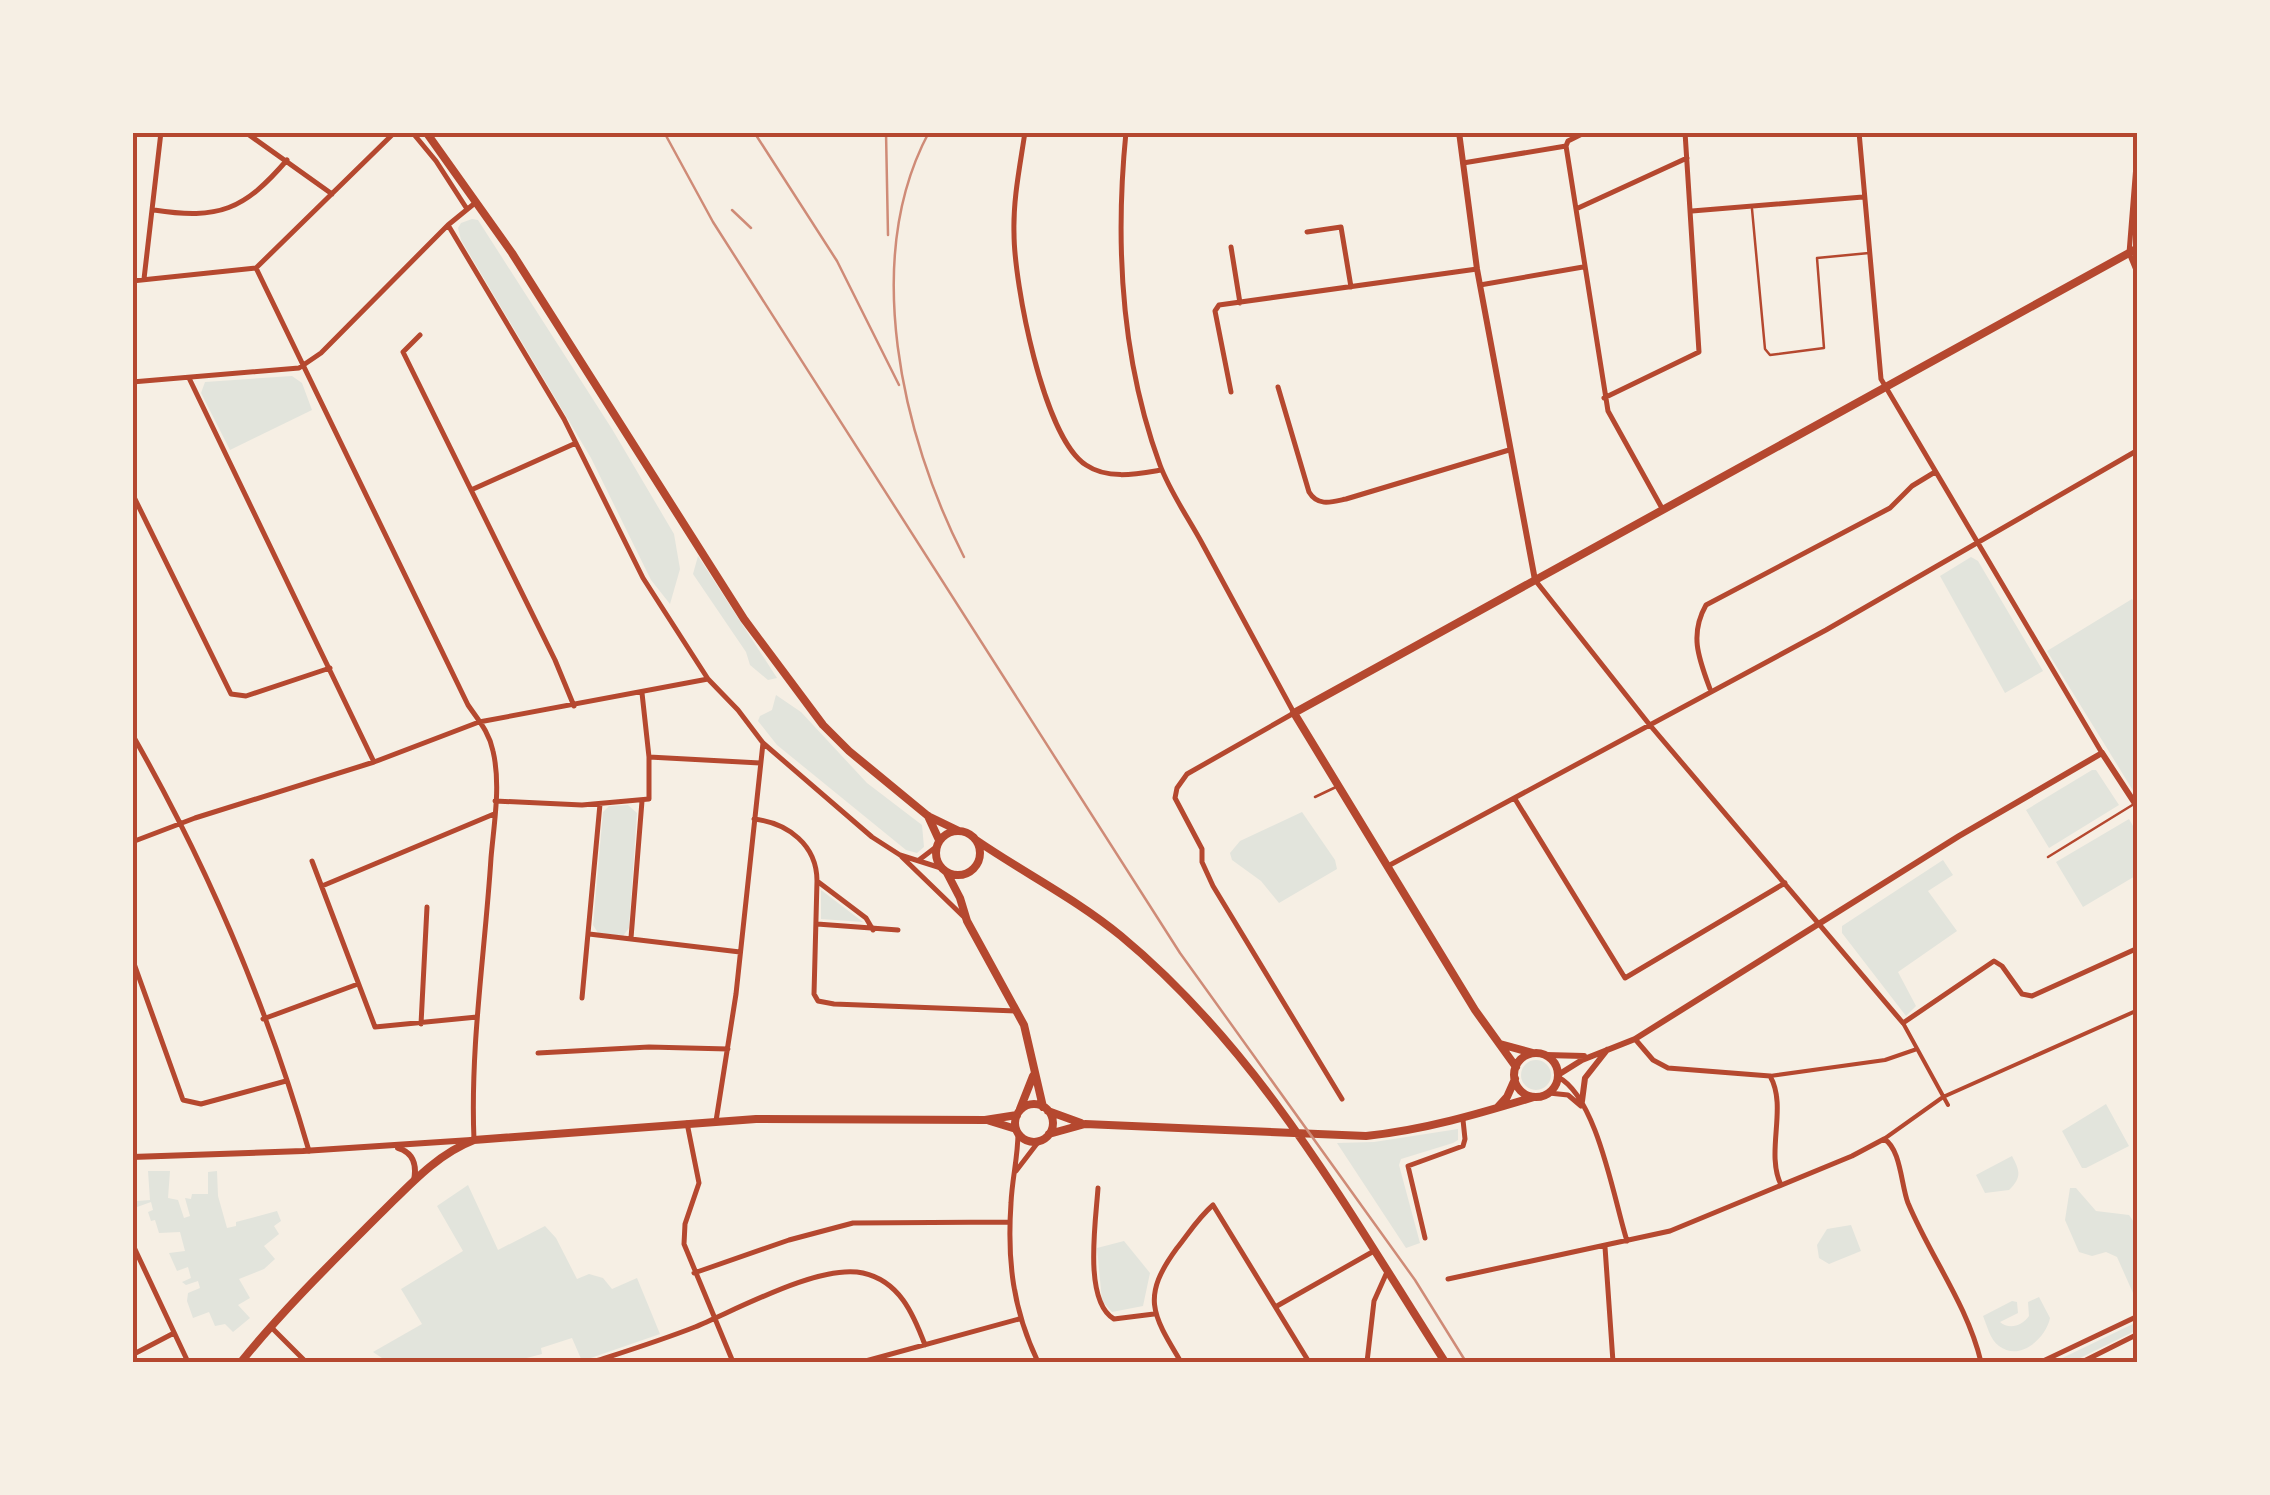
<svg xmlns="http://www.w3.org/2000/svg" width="2270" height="1495" font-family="Roboto,sans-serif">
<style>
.green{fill:#e2e4dc}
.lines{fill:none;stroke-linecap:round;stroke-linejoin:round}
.service{stroke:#b5482f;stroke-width:2.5}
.pedestrian{stroke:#b5482f;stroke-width:4}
.minor{stroke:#b5482f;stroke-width:5}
.tertiary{stroke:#b5482f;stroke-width:6}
.primary{stroke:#b5482f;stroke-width:8}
.rail{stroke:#cf8b77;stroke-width:2.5}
.neatline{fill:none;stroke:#b5482f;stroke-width:4}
</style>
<rect width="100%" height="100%" fill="#f6efe4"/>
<path class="green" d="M472,219L478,220L612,429L674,534L680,569L670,604L651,580L591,458L461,240L458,228L461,223Z
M292,376L302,383L312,410L230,450L201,393L205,382Z
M698,556L777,678L768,680L750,665L746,652L693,574Z
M1971,557L1978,561L2043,671L2005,693L1940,576Z
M2132,599L2138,607L2137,797L2047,651Z
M776,695L801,712L867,783L922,825L924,847L917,853L906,850L777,745L758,721L760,716L772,710Z
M2092,770H2096L2119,805L2049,848L2026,810Z
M628,805L637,813L629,928L623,936L598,933L593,925L603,812L609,806Z
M1302,812L1335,860L1337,869L1279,903L1261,881L1232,860L1230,853L1240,841Z
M2129,819L2137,833V875L2083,907L2056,862Z
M1943,860L1953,875L1928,891L1957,931L1898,972L1916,1006L1906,1016L1842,933V926Z
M821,890L863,922L821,919Z
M1521 1075a15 15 0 1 1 30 0a15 15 0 1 1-30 0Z
M2106,1104L2129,1146L2086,1168H2082L2062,1131Z
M1458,1129V1140L1453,1143L1401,1159L1399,1165L1420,1243L1406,1248L1337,1143L1374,1142Z
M2012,1156C2020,1171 2022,1177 2009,1190L1985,1193L1976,1175Z
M148,1171H170L168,1198L178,1200L184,1218L190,1216L185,1198L191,1199L192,1194H208V1172L217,1171L218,1196L227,1228L236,1226V1222L277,1211L281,1221L274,1226L279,1234L264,1246L275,1259L264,1269L239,1279L250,1298L238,1305L250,1318L233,1332L225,1324L215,1326L209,1312L193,1318L187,1301L188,1293L200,1288L198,1281L186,1285L182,1282L191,1278L188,1267L177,1271L169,1253L185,1251L180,1232L159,1233L155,1220L151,1221L148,1212L153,1210L151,1202L137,1207L133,1197L137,1201L150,1200Z
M468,1185L498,1250L545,1226L556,1238L577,1279L589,1274L603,1278L612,1289L637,1278L660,1334L582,1361L572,1338L541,1348L542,1354L511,1362H388L373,1352L422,1324L401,1289L463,1251L437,1206Z
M2070,1188H2076L2096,1211L2129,1215L2138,1228L2137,1302L2117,1257L2106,1252L2092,1256L2079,1252L2065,1220Z
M1851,1225L1861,1251L1829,1264L1819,1258L1817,1245L1827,1229Z
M1124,1241L1150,1273L1143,1306L1112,1312L1102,1301L1097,1248Z
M2039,1297L2050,1318C2046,1338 2020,1362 1999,1346C1990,1340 1987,1325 1983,1316L2012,1301L2017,1302L2018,1313L2000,1322C2009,1330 2022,1326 2029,1316L2028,1302Z
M2137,1322V1330L2072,1362H2054Z"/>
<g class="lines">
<path class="service" d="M1752,209L1765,349L1770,355L1824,348L1817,258L1869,253
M1315,797L1336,787
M2048,857L2134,804"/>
<path class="pedestrian" d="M1903,1023L1948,1105
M1770,1076L1885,1060L1917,1049
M1884,1139L1943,1097L2138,1010"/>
<path class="minor" d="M245,132L332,194
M412,132L436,161L467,209
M1025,132C1020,166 1013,199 1014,233C1014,283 1043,437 1086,465C1108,480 1137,474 1161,470
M1126,132C1115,243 1121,359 1160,465C1170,492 1189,519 1203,545C1233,601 1264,657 1294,713L1187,774L1177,788L1175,798L1202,849V862L1213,886L1342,1099
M1859,132L1881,379L2102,753
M2138,140L2129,253L2138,275
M1566,146L1608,411L1663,510
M1463,163L1566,146L1568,141L1586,132
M1576,209L1687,158
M154,210C219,220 244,210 287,160
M1692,211L1863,197
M448,225L564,419L643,578L708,679L738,710L763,743L872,837L900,855L941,868
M1307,232L1341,227L1351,287
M1231,247L1240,303
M256,268L468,705C479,721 489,732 493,751C501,785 494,823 491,858C485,952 470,1046 474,1140
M144,279L161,132
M132,281L256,268L395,132
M1480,285L1583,267
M420,335L403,352L555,660L574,706
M189,378L374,762
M132,382L299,368L321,353L448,225L475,203
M1278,387L1309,492C1318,507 1332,502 1346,499L1509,450
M1231,392L1215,311L1219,305L1477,269
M1604,398L1699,352L1685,132
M471,490L576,443
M132,493L231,694L246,696L330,668
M1535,580L1649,724L1903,1023L1994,961L2002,966L2022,994L2032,996L2138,948
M1710,689C1699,659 1689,635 1706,605L1890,508L1912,486L1935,472
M132,734C207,865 267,1006 309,1151
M649,757L760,763
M1515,799L1625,978L1785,883
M495,801L582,805L649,799V757L642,693
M754,819C788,823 817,845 817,881L866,918L873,930
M132,842L195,818L374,762L479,722L708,679
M902,857L966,919
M919,860L936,847
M312,861L375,1027L477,1017
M1388,866L1826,630L2138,450
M817,881L814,994L818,1001L834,1004L1016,1011
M322,886L494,814
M817,924L898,930
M589,934L740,952
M631,938L642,801
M132,958L183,1100L201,1104L286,1081
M582,998L600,804
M263,1019L358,984
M421,1024L427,907
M1635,1039L1653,1060L1668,1068L1770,1076C1788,1107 1765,1152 1781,1185
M538,1053L649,1047L728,1049
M1558,1077C1597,1097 1614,1200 1627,1241
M1549,1093L1568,1095L1581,1106
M716,1121L736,994L763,743
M687,1123L699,1183L685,1224L684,1244L733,1362
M1018,1133C1018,1157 1012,1179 1011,1203C1007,1261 1013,1310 1038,1362
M1016,1171L1039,1141
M1098,1188C1096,1220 1083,1301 1114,1319L1154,1314
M1425,1238L1408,1166L1463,1146L1465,1139L1463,1120
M132,1243L188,1362
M1605,1247L1613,1362
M694,1273L789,1240L853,1223L1010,1222
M1448,1279L1670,1231L1852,1156L1884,1139C1901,1149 1901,1185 1908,1203C1931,1258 1967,1304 1981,1362
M1277,1306L1374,1251
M270,1326L306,1362
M132,1355L174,1333
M593,1362C627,1351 662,1340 695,1327C736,1310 821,1263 863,1273C899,1281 913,1313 925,1345
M862,1362L1019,1319
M1181,1362C1152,1314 1141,1297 1177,1248C1189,1233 1198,1218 1213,1205L1309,1362
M1367,1362L1374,1301L1387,1272
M2041,1362L2138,1316
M2082,1362L2138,1334"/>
<path class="tertiary" d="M1459,132L1477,269L1535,580
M1546,1055L1584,1056
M1558,1075L1582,1060L1635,1039L1959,836L2102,753L2138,808
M1582,1101L1585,1078L1607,1050
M398,1148C414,1153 417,1165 414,1181
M132,1157L303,1151L471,1140"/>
<path class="primary" d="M426,132L512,253L744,619L823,725L849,751L928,816L959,831
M928,816L939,840
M936 853a22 22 0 1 1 44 0a22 22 0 1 1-44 0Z
M976,840C1024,873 1076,899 1121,936C1261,1052 1348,1211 1445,1362
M947,873L960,898L967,921L1024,1025L1043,1107
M1500,1044L1533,1053
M1514 1075a22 22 0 1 1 44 0a22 22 0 1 1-44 0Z
M1516,1067L1475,1010L1294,713L2138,248
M1015 1123a19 19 0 1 1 38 0a19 19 0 1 1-38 0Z
M1498,1107L1507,1097L1515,1079
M1020,1109L1033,1076
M1048,1111L1081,1123
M990,1121L1016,1129
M1049,1134L1085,1124L1366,1136C1424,1130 1478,1114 1534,1097
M241,1362C283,1310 330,1264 378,1216C407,1188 435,1155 474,1140L756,1119L985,1120L1017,1115"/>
<path class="rail" d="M664,132L713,222L1180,953L1415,1280L1466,1362
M754,132L837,261L899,385
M886,132L888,235
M929,132C861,259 902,436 964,557
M732,210L751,228"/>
</g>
<rect width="2270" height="1495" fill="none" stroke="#f6efe4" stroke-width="270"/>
<rect x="135" y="135" width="2000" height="1225" class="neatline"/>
</svg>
